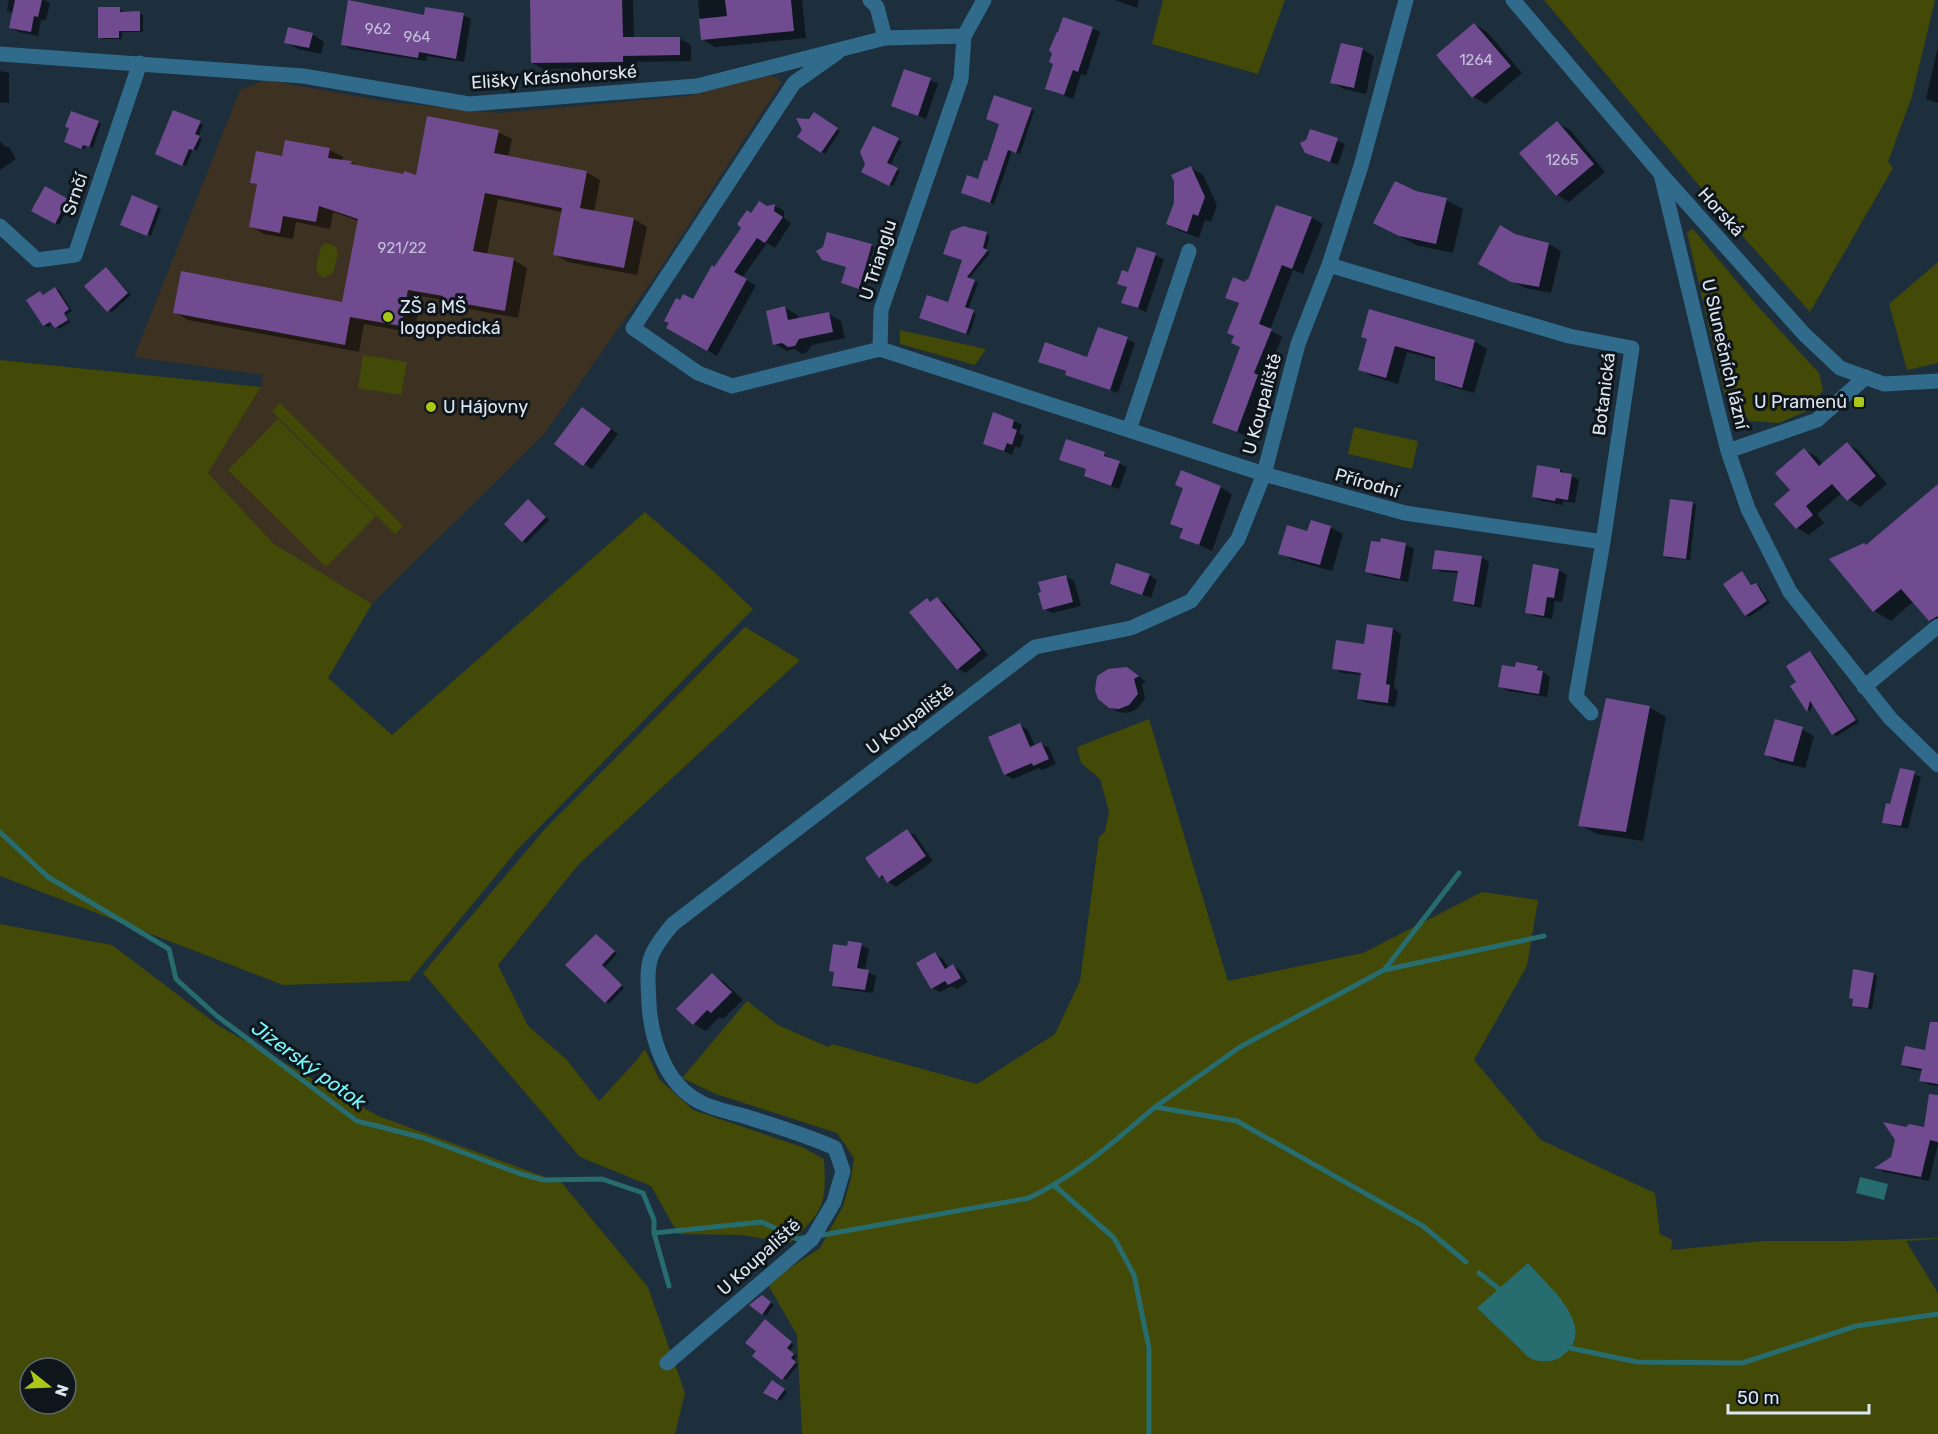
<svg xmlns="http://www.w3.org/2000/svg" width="1938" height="1434" font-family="Rubik,sans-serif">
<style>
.education{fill:#3d3122}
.green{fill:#434906;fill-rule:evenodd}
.water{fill:#276c6e}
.shadow{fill:#0007}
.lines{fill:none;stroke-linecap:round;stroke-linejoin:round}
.stream{stroke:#276c6e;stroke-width:5}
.building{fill:#704b90}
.street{stroke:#316b8b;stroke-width:15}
.poi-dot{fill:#aac717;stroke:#0e151b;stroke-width:2}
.labels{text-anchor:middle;stroke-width:6;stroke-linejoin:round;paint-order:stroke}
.number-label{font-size:15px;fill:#c2c0d9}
.street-label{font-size:18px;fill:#dde7f1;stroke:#0e151b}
.poi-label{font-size:18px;fill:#dde7f1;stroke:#0e151b;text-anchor:start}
.water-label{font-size:20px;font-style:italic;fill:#75f8fb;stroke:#0e151b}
</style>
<rect width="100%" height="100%" fill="#1d2e3c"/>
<path class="education" d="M772,75L782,82L655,276L545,433L372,604L273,543L208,473L261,387L263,375L134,357L240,90L266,80L389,102L500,113L687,96Z"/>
<path class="green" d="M1163,0H1285L1258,74L1152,44Z
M1544,0H1935L1912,96L1888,162L1893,168L1810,312L1722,213Z
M1693,229L1754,302L1819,373L1823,390L1811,409L1779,423L1750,421L1730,403L1724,392L1687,232Z
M327,243L336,247L338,253L333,273L324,278L318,274L316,267L321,247Z
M1938,262V363L1907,370L1889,304Z
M900,330L986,349L975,365L900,344Z
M363,355L407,362L401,395L358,388Z
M0,360L261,387L208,473L273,543L372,604L328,678L392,735L645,512L713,571L753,609L518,849L409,981L283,985L0,876Z
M280,403L403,526L395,534L272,411Z
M278,419L376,516L326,567L228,470Z
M1354,427L1418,441L1412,469L1348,454Z
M745,627L800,660L578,865L498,965L528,1026L566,1059L599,1101L636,1061L645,1049L659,1079L693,1110L802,1147L824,1159C827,1206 823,1211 790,1243L741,1235L678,1234L651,1186L580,1157L423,973L545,829Z
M1149,719L1228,981L1363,953L1482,892L1538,900L1527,966L1474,1060L1541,1140L1655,1193L1660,1234L1672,1240L1671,1250L1763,1241H1845L1938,1238V1239L1906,1241L1938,1293V1434H802L797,1335L767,1283L820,1248L843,1206L851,1178L854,1158L837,1133L716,1094L682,1078L747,1001L778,1025L828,1047L832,1044L977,1084L1055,1034L1080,981L1099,837L1105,832L1109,811L1100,779L1081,763L1077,747Z
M0,924L112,945L219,1026L378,1116L562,1183L648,1287L685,1393L675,1434H0ZM30,1368H66V1404H30Z"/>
<path class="water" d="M1860,1177L1888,1184L1884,1200L1856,1193Z
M1528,1263C1548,1286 1601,1329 1561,1357C1554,1362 1539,1363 1530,1358C1526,1356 1521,1349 1517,1346C1503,1333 1490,1320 1477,1308Z"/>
<path class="shadow" d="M9,0H44L50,3L46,20H41L38,36L19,32L11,28L14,14L7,10Z
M559,0H633L634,39L679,38L691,45V61L634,62V68L544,69L532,63Z
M698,0H802L806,38L715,47L702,39Z
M1115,0H1139L1137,8Z
M119,9L123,11V13H139L143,15V32H122V39H103L99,37Z
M463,15L471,19L464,62L427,56L426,61L350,49L342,44L425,17Z
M1474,24L1487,32L1522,73L1486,104L1473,97Z
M1092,28L1100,32L1086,76L1081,74L1073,99L1047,88Z
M312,34L324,42L321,54L298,49L286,42Z
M1938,46V103L1926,99Z
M1362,49L1374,56L1366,94L1344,89L1331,82Z
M0,71L9,73V103L0,102Z
M930,80L938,84L926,119L893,106Z
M1031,109L1034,111L1020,154L1012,151L994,204L966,195L979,180L988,163Z
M814,114L840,131L825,154L799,137Z
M98,122L101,124L93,148L86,146L85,149L69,144Z
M200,123L203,125L198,137L202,139L197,151L193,149L186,166L160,155Z
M1558,123L1570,130L1605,172L1569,202L1557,195Z
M874,128L902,142L890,166L900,171L893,186L863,172L866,165Z
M1311,131L1345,144L1338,165L1306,152Z
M498,132L512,139L508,157L586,172L600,180L594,212L634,219L647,227L637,275L568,262L554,254L562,212L498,199L487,255L514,260L527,268L518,318L458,307L449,301L421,296L414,333L364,324L359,352L188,320L175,312L343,303L359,221L333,212L330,229L296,222L293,239L264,234L250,226L258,185L252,182L283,157L330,150L343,157L342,161L351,162L360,167L417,177Z
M0,141L4,146L9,147L16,159L0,170Z
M1191,168L1203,175L1217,205L1211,222L1205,220L1199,238L1180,231L1168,224Z
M45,188L71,203L59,225L33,211Z
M1415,193L1446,200L1463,209L1453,253L1416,245L1392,232Z
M775,206L784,211V218L791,223L775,248L767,243L742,278L756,285L717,356L668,328L693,301L752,215Z
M1277,206L1312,218L1323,224L1303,274L1293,270L1270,330L1282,337L1265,380L1268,382L1248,437L1214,422L1242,347L1240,304L1227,297L1249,282Z
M158,207L161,209L151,236L126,226Z
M963,228L990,236L986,250L990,253L969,279L978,283L968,310L976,314L969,335L924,320L949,304L963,260Z
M1515,236L1549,244L1561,251L1551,293L1525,288L1492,270Z
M871,245L874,247L863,289L846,285Z
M1138,249L1164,259L1146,312L1123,302L1128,288L1119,283L1129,274Z
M109,271L131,295L112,312L108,310Z
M55,288L59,290L72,311L66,315L70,322L59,329L53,323L48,327L44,325L40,292L44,295Z
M785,308L797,315L798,319L829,314L841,321L845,338L812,345L807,352L802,354L795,349L787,351L775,344Z
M1370,311L1475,342L1487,349L1474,393L1449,386L1437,379V360L1407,352L1398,384L1372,376L1360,369L1368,339Z
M1127,339L1135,343L1118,393L1075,378L1067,372L1040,361L1088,359Z
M590,413L618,434L592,469L556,444Z
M1014,421L1022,425L1019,433L1024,436L1020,448L1015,446L1012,455L985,443Z
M1847,444L1859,451L1887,484L1860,507L1848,499L1842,493L1817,514L1824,523L1809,535L1797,528L1792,490L1804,450L1817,457L1822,464Z
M1104,454L1112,460L1127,467L1119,489L1093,480L1086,476L1088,470L1060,459Z
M1560,470L1579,480L1575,503L1563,501V505L1542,501L1534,497Z
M1938,486V625L1930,620L1914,601L1891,621L1874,611L1867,546Z
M1220,487L1232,494L1212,551L1181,537L1184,531L1171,524Z
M532,503L549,520L526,543L523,541Z
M1693,503L1696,505L1690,560L1668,558L1664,556Z
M1330,527L1343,534L1332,571L1293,560L1280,553L1308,533Z
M1382,540L1406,545L1414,549L1408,582L1375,576L1367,571Z
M1481,557L1489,562L1481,608L1462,604L1454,600L1459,573L1441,572L1434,568Z
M1559,570L1567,575L1562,602L1555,601L1552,619L1534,616L1526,612Z
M1742,573L1753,586L1756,584L1759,586L1770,603L1749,617L1746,615Z
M1149,575L1157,580L1151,598L1111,583Z
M1066,577L1074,581L1081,606L1052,613L1044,609Z
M937,599L945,603L988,655L966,673L958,669L927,600L932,603Z
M1393,629L1401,634L1394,688L1398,691L1395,707L1367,703L1359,699L1362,675L1342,673L1334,668Z
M1810,653L1814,655L1859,722L1837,736L1833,734L1813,703L1810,712L1792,687L1798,682Z
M1127,668L1146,682L1142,684L1145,699L1137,709L1128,713L1118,712L1110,707Z
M1537,668L1550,677L1547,697L1508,691L1500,686L1516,669Z
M1649,707L1666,717L1643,841L1597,834L1580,825Z
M1020,725L1028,730L1035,746L1041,744L1049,748L1056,764L1042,770L1039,768L1013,779L1005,774Z
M1802,729L1814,736L1805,768L1779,762L1766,755Z
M1902,770L1921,777L1908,829L1890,825L1883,822L1891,806Z
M907,831L915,835L933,861L896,887L880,876Z
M600,938L617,954L604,968L624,988L609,1004L567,965Z
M861,945L869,949L865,971L876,976L873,993L841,989L833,985L835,973L830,970L848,948Z
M935,954L943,959L949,969L953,966L961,971L968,982L957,989L952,986L940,992L932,988Z
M1874,974L1877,976L1872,1009L1857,1007L1854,1005Z
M712,975L724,982L743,1000L723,1019L719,1017L706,1031L694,1024L678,1009Z
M1938,1037V1086L1929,1085L1921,1080L1923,1071L1911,1069L1903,1065L1926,1052Z
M1938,1124V1144L1929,1181L1884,1172L1877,1168L1893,1158L1896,1139L1906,1128L1925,1129Z
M765,1299L774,1305L766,1316L762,1314Z
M769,1323L794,1345L790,1351L797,1356L793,1361L798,1365L786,1380L783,1378Z
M776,1384L787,1392L781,1401L765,1392Z"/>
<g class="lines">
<path class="stream" d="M0,832L48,877L169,949L176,979L217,1016L357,1121L424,1138L521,1174L544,1180L602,1179L643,1193L654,1220V1233L669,1286
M1385,969L1459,873
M1155,1107L1240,1047L1384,970L1544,936
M1055,1186L1114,1238L1134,1275L1149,1348V1434
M654,1233L762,1222L797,1239L808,1237
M817,1236L1029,1198C1077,1175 1115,1141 1155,1107L1237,1121L1423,1226L1466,1262
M1479,1273L1503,1292
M1565,1344L1570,1348L1637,1362L1742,1363L1856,1326L1938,1314"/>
</g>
<path class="building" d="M15,0H42L38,17L34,16L31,32L9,28Z
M348,0L424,15L425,7L464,13L456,59L419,52L418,58L341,45Z
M530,0H622L623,37H680V55L623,56V62L531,63Z
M725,0H791L794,31L701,40L699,19L727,16Z
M98,7H120V12L140,11V31H119V38H98Z
M1063,17L1093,27L1078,72L1073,70L1064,95L1045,89L1053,64L1049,62L1052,54L1049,50L1057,32H1058Z
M1474,23L1511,66L1472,98L1436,55Z
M288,27L313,33L309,48L284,43Z
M1341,43L1363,48L1354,88L1330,83Z
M904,69L931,78L918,116L891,106Z
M994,95L1032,108L1016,153L1008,150L990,203L961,193L967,175L978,179L984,160L987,161L999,124L986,119Z
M173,110L201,121L195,134L200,136L193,150L189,149L182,166L155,154Z
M71,111L99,121L89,147L83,145L81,149L64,142L69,128L65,127Z
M814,112L838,128L821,153L797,137L802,130L796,118L809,119Z
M427,116L499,130L494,153L587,171L580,208L634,218L624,268L553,255L562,208L485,193L473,251L514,258L505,311L443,300V296L408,290L401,326L350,317L345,345L173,313L181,271L342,302L358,219L319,206L316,222L283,216L280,233L249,227L257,184L250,183L256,151L282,156L285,140L330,148L328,158L352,161L351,164L404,174V171L416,175Z
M1557,121L1594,164L1556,196L1519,153Z
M873,126L899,138L887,163L898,168L889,186L861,172L865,164L860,152Z
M1310,129L1338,138L1330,162L1305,153L1300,143L1306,140Z
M1191,166L1205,197L1198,216L1193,214L1187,232L1166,224L1174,203V181L1171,175Z
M1395,181L1416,191L1447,198L1436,244L1399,236L1373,223Z
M45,186L68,199L55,224L31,211Z
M132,195L158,206L147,236L120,225Z
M759,201L767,206L775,204L774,211L783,217L765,243L757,238L734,272L747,279L707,351L666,328L669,323L664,321L676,298L680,300L683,294L693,299L712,265L714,267L741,228L737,224L747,210L751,213Z
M1276,205L1312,217L1292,269L1282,265L1259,324L1272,329L1254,373L1258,375L1237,432L1212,423L1240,347L1231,343L1234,336L1227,333L1239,303L1225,298L1233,277L1245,282L1246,279L1248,280Z
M1500,225L1515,234L1549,243L1539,287L1511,282L1478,264Z
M963,226L987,232L983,248L988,250L967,277L975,280L965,307L974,310L966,334L919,318L927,295L948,302L962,260L943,254L951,231Z
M827,232L872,244L859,289L841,283L846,267L822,260L816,251L823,247Z
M1137,247L1156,253L1138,308L1121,303L1127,287L1117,284L1122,270L1128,272Z
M106,267L128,293L107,312L84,286Z
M55,287L69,309L64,313L68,320L55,328L50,322L43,326L26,300L40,291L43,295Z
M785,306L788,320L829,312L833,332L799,339L795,346L788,347L782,343L773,345L766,311Z
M1369,309L1475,340L1462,388L1435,380V357L1395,346L1386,378L1358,370L1367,339L1361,337Z
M1098,327L1128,337L1110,390L1065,375L1066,371L1038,362L1045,342L1087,357Z
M582,407L611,429L583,466L554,444Z
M993,412L1014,420L1012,428L1017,430L1012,445L1007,443L1004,451L983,444Z
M1066,439L1105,452L1104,456L1120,461L1111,486L1084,476L1086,469L1059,460Z
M1847,442L1876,476L1847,501L1832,484L1806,506L1813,515L1796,529L1774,504L1790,490L1775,473L1804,448L1819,466Z
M1537,465L1560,469V472L1572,474L1568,500L1556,498L1555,501L1532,497Z
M1181,470L1221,486L1199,545L1179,538L1183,529L1170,524L1183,488L1175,485Z
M1938,484V616L1929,621L1901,589L1873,612L1829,559L1864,543L1866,545Z
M528,499L546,517L522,542L504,524Z
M1670,499L1693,502L1686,559L1663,556Z
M1311,520L1331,526L1320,565L1278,554L1287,525L1307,531Z
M1381,538L1406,543L1400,579L1365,572L1371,541L1380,542Z
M1435,550L1482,556L1474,605L1453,601L1458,571L1432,569Z
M1116,563L1150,574L1142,595L1110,584Z
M1533,564L1559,569L1554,598L1547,597L1544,616L1525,613Z
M1742,571L1751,585L1756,583L1767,601L1745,616L1723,584Z
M1066,575L1073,602L1043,610L1038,593L1041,592L1038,582Z
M937,597L981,650L957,670L909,612L927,598L930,602Z
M1367,624L1393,628L1386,684L1390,685L1388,703L1357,699L1361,673L1332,669L1336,640L1364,644Z
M1810,651L1856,720L1832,735L1810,701L1807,712L1790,686L1796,682L1786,666Z
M1516,662L1538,666L1537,670L1543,671L1539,694L1498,687L1502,665L1515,667Z
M1127,667L1139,676L1134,679L1138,694L1129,705L1119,709L1109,708L1098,699L1095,690L1097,676L1108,669Z
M1606,698L1650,706L1626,832L1578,826Z
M1775,719L1803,727L1793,762L1764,755Z
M1020,723L1030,747L1041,742L1049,759L1033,766L1032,763L1004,775L988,737Z
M1900,768L1915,771L1901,826L1882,823L1886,803L1890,804Z
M907,829L926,856L887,883L882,875L879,878L865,858Z
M596,934L615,951L602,965L622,985L605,1003L565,965Z
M848,941L862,943L857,968L869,970L865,990L832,986L834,972L829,971L833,944L847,946Z
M935,952L945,969L953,964L961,978L948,985L945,981L931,989L916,963Z
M1853,969L1874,973L1868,1008L1852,1006L1853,999L1849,998Z
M712,973L732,992L711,1013L707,1010L693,1025L676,1009Z
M1930,1022H1938V1084L1919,1081L1922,1069L1901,1065L1905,1046L1925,1050Z
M1929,1094L1938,1095V1142L1930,1140L1921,1177L1874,1168L1891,1157L1895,1140L1883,1122L1906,1127L1909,1124L1924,1127Z
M762,1295L771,1302L762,1315L749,1305Z
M765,1319L792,1342L787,1348L794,1354L791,1358L796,1362L782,1380L752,1356L756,1351L745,1343Z
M772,1380L785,1389L777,1400L763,1393Z"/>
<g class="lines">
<path class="street" d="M870,0L877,7L885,38
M1513,0L1661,174L1804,334L1840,368L1884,384L1938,381
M838,52L794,83L633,328L698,373L732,386L880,349
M0,54L303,76L469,104L697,86L885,38L964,36
M1661,174L1717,408L1728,451L1748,509L1790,592L1890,718L1938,765
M0,226L37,260L75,255L140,63
M1329,265L1569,336L1632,348L1603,542L1576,697L1591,713
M880,349L1264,474L1405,513L1603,542
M880,349L881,310L961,79L964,36L984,0
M1129,430L1189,251
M1728,451L1817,420L1866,377
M1864,687L1938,626
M667,1363L812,1239L834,1202L843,1171L835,1148C806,1135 775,1126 744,1116C730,1112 713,1109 700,1102C666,1085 651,1040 649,1004C647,963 645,957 673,924L1035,647L1131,628L1191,601L1238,539L1264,474L1298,344L1329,265L1361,166L1406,0"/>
</g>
<g class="poi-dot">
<circle cx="388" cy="317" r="6"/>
<rect x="1853" y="396" width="12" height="12" rx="3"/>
<circle cx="431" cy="407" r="6"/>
</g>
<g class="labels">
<g class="number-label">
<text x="378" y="34">962</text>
<text x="417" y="42">964</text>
<text x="1476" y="65">1264</text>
<text x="1562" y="165">1265</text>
<text x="402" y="253">921/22</text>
</g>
<g class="street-label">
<text transform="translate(554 77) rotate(-4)" y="6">Elišky Krásnohorské</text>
<text transform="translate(75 194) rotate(-71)" y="6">Srnčí</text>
<text transform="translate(1721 212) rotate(48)" y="6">Horská</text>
<text transform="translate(878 260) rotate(-72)" y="6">U Trianglu</text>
<text transform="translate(1725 354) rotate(77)" y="6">U Slunečních lázní</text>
<text transform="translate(1604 394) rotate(-83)" y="6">Botanická</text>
<text transform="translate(1262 404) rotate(-75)" y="6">U Koupaliště</text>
<text transform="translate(1367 483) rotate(16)" y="6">Přírodní</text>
<text transform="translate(910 719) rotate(-37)" y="6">U Koupaliště</text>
<text transform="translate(759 1257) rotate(-42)" y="6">U Koupaliště</text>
</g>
<g class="poi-label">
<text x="400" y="313">ZŠ a MŠ<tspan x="400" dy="21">logopedická</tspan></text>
<text x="1847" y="408" text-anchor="end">U Pramenů</text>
<text x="443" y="413">U Hájovny</text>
</g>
<g class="water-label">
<text transform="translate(309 1065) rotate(36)" y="7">Jizerský potok</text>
</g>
</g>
<g transform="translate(48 1386) rotate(108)"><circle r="28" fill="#0e151b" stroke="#616971" stroke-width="1.5"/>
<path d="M0-4.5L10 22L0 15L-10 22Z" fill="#aac717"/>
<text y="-9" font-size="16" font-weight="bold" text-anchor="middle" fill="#dde7f1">N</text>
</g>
<path d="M1728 1404v9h141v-9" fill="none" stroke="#dde7f1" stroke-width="3"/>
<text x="1737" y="1404" font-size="18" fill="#dde7f1" stroke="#0e151b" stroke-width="4.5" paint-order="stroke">50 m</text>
</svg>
